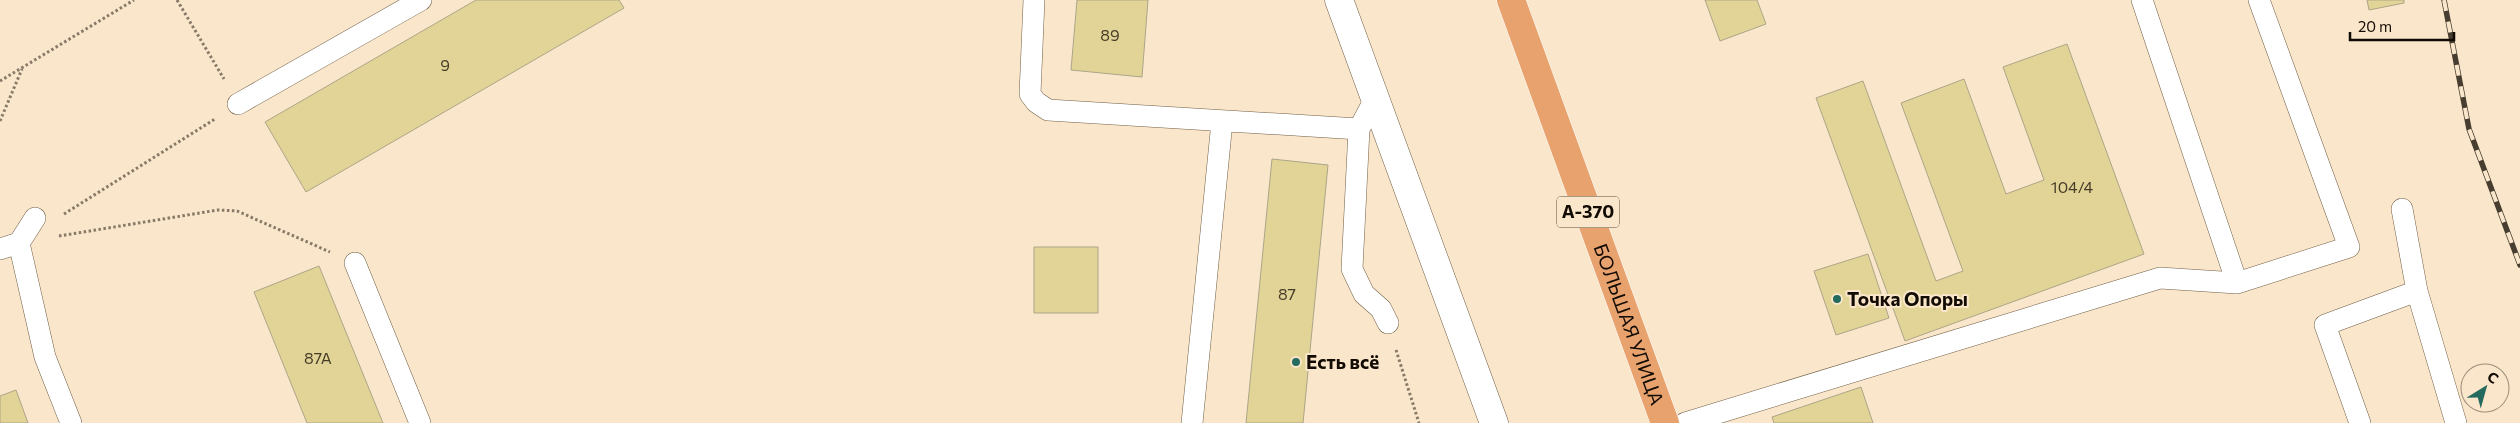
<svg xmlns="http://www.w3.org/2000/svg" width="2520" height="423" font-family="Commissioner,sans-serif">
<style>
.building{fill:#e2d497;stroke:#aca587}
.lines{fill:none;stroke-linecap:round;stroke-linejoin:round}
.service-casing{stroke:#705f47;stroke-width:22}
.minor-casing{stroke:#705f47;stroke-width:29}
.trunk-casing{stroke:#fff;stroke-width:29}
.path{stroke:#877a68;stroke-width:3;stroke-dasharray:2.5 2.5;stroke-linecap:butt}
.service{stroke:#fff;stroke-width:21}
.minor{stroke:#fff;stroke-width:28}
.trunk{stroke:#e8a26e;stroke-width:28}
.rail-casing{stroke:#473d30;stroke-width:5.5}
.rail{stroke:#fae6ca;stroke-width:4;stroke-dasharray:11;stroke-linecap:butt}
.poi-dot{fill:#256a5e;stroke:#fae6ca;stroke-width:2}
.labels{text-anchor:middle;stroke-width:4;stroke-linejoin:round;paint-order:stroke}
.number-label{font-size:16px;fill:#463d28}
.shield{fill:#fae6ca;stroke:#584d3f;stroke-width:1}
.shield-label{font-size:18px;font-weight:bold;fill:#120b03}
.poi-label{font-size:19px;font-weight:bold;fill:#120b03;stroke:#fae6ca;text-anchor:start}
.street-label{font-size:19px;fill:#120b03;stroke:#fae6ca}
</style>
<rect width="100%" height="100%" fill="#fae6ca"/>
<path class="building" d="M476,0H619L624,8L306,192L265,122Z
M1077,0H1148L1142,77L1071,70Z
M1705,0H1757L1766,24L1720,41Z
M2367,0H2404V3L2369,10Z
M2067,44L2144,254L1905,341L1816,98L1863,81L1936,281L1963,271L1901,103L1964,79L2006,194L2044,180L2003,67Z
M1272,159L1328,165L1303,423H1246Z
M1034,247H1098V313H1034Z
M1868,254L1889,318L1836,335L1814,271Z
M319,266L383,423H307L254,292Z
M1861,387L1873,423H1774L1772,417Z
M16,390L28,423H0V396Z"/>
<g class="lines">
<g class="service-casing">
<path id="service" d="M1034,0L1030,94L1036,102L1048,110L1359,129L1375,99
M2142,0L2237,283
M238,104L421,0
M1359,129L1352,269L1364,294L1381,309L1388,323
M2402,209L2417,291L2456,423
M19,243L35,218
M0,249L19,243L45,357L71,423
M355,263L420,423
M1192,423L1222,122
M1685,423L2160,278L2237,283L2349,247L2259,0
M2360,423L2325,325L2417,291"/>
</g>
<g class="minor-casing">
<path id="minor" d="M1339,0L1494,423"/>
</g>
<g class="trunk-casing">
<g id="trunk">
<path id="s1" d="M1511,0L1665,423"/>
</g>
</g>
<path class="path" d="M177,0L224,79
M0,81L134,0
M0,121L22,69
M64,214L215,119
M59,236L218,210L237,211L330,252
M1396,350L1419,423"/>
<use href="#service" class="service"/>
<use href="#minor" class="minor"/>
<use href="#trunk" class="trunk"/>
<g class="rail-casing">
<path id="rail" d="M2444,0L2469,129L2520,265"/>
</g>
<use href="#rail" class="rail"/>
</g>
<g class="poi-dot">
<circle cx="1837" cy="299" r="5"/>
<circle cx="1296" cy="362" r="5"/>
</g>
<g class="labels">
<g class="number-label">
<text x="1110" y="41">89</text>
<text x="445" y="71">9</text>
<text x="2072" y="193">104/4</text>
<text x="1287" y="300">87</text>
<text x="318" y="364">87А</text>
</g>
<rect class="shield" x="1557" y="196.5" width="62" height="31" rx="4"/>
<g class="shield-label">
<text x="1588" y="218">А-370</text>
</g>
<g class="poi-label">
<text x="1847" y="306">Точка Опоры</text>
<text x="1306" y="369">Есть всё</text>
</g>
<g class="street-label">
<text dy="7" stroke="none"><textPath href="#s1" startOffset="345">БОЛЬШАЯ УЛИЦА</textPath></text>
</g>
</g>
<g transform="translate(2485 388) rotate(37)"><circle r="24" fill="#fae6ca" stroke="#9d8e7a"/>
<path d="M0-4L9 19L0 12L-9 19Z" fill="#256a5e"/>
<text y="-8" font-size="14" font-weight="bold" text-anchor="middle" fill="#120b03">С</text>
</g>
<path d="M2350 32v8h104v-8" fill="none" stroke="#120b03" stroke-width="2.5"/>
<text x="2358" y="32" font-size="15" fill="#120b03" stroke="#fae6ca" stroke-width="4" paint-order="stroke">20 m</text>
</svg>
